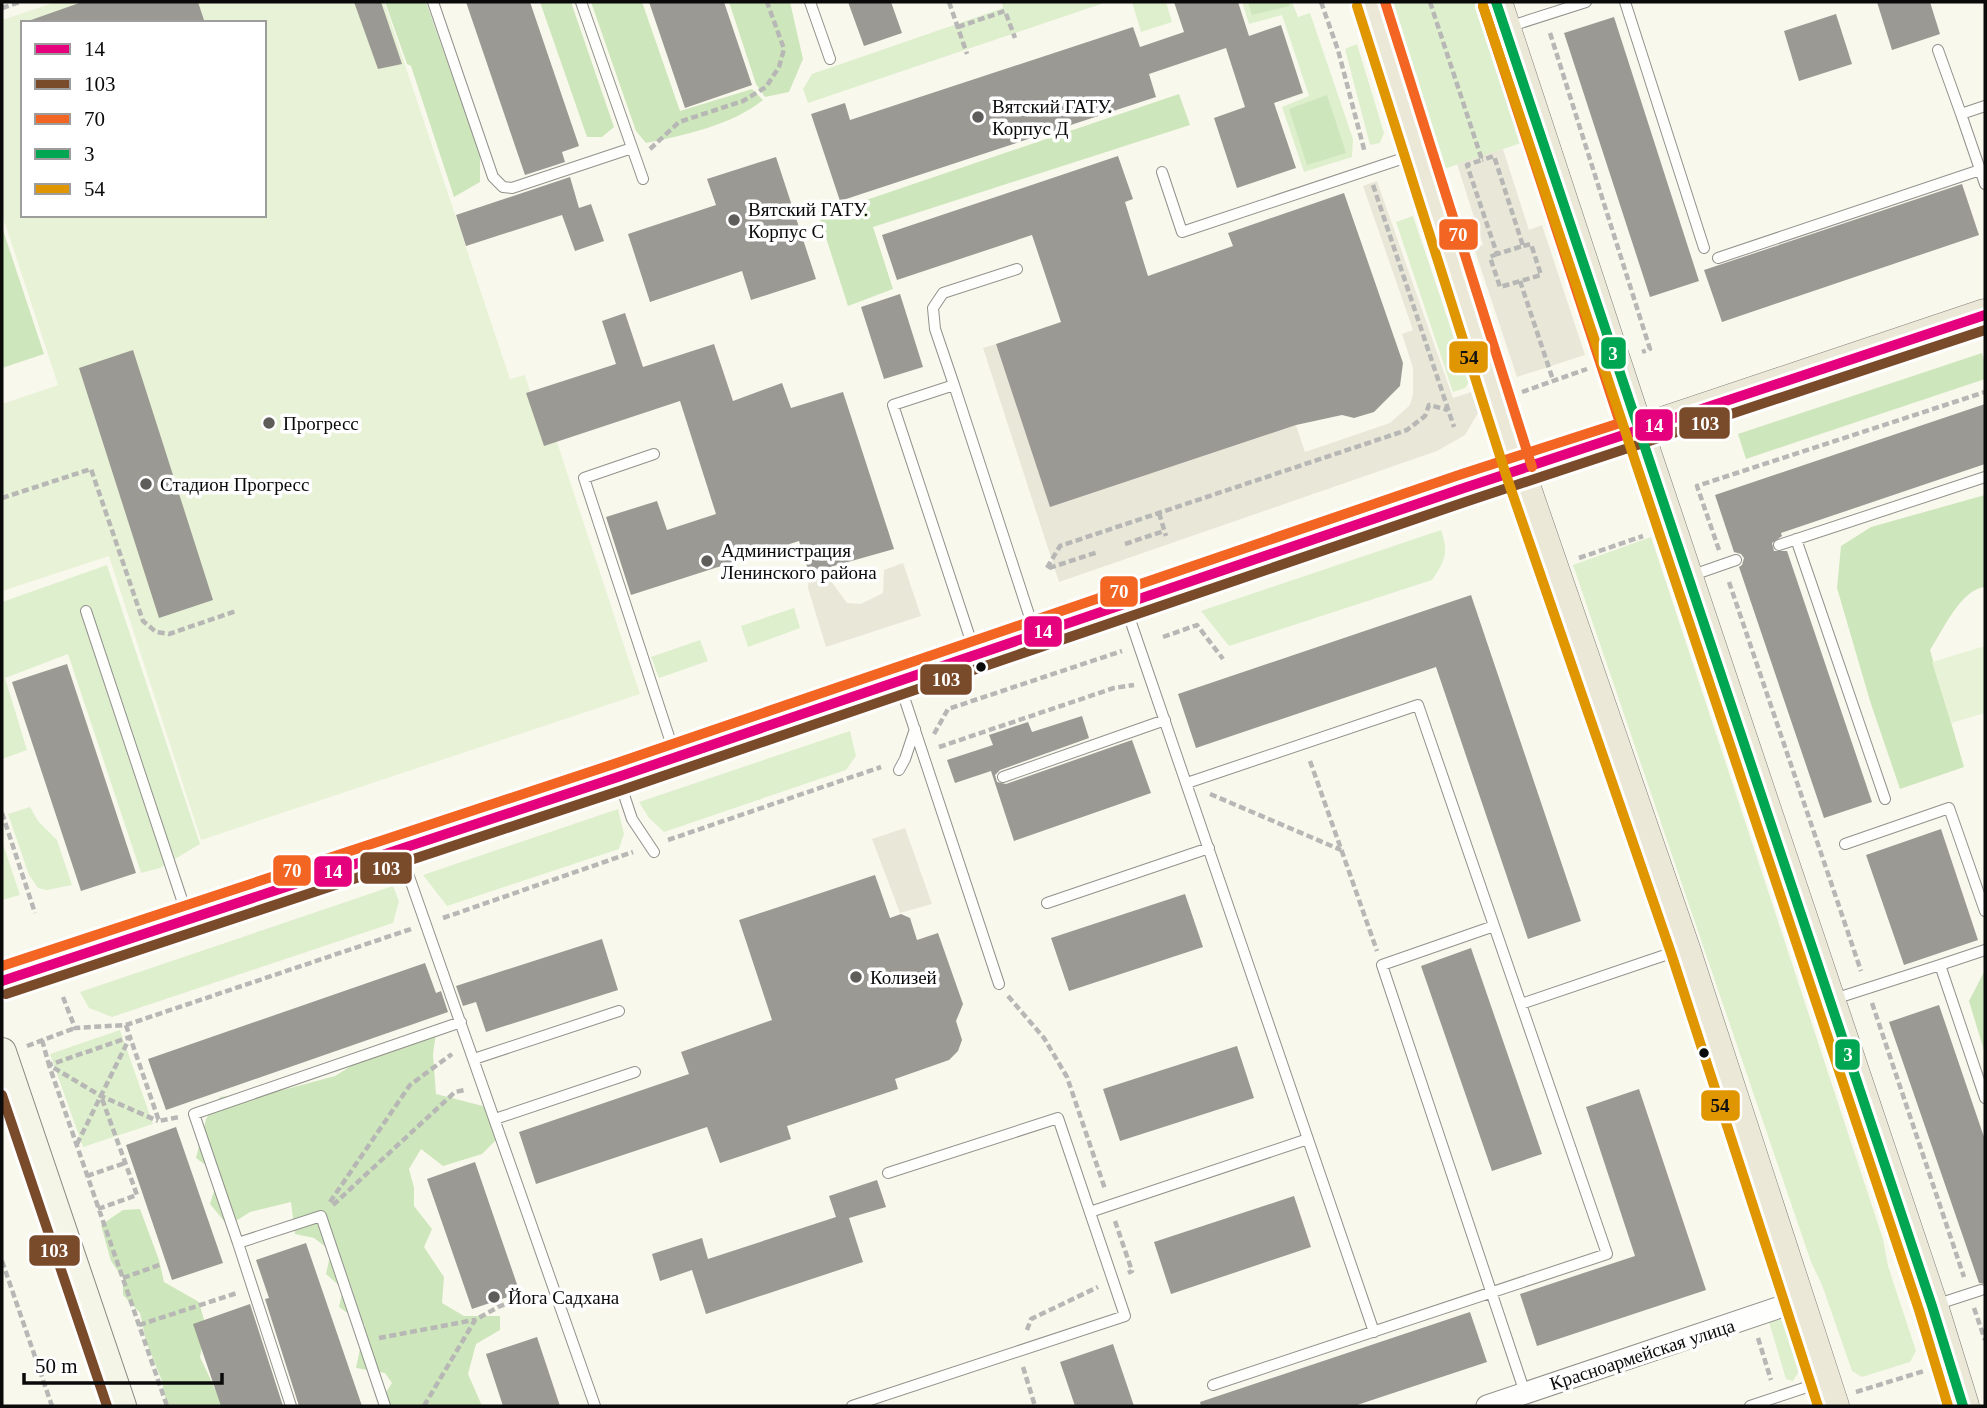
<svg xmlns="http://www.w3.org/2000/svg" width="1987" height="1408" font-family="Georgia,serif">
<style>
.green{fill:#deefcd}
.forest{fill:#cee6bb}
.pitch{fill:#e8f2d6;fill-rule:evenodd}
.plaza{fill:#e9e7d8}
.building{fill:#9b9993}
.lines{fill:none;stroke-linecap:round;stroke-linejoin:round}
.lane-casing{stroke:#92918c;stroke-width:12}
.street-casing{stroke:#92918c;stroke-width:23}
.secondary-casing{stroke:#888883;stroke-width:30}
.primary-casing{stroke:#7f7e7a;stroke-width:33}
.path{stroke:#b7b7b5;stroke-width:4.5;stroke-dasharray:7 3.5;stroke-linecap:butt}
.lane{stroke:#fefefc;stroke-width:10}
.street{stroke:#fefefc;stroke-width:21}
.secondary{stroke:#f4f4e7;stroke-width:28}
.primary{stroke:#ebe8d7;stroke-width:32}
.bus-1-casing{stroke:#fff;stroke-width:16}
.bus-2-casing{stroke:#fff;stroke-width:16}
.bus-3-casing{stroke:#fff;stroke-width:16}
.bus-4-casing{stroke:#fff;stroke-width:16}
.bus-5-casing{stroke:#fff;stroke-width:16}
.bus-1{stroke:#e5007d;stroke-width:10}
.bus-2{stroke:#7a4b2a;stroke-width:10}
.bus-3{stroke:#f26522;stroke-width:10}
.bus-4{stroke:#00a651;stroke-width:10}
.bus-5{stroke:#df9601;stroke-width:10}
.poi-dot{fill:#5e5d59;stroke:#fff;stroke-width:2.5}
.bus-dot{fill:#0a0a0a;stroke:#fff;stroke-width:2.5}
.labels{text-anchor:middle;stroke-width:7;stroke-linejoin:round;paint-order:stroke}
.poi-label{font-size:19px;fill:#0a0a0a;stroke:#fff;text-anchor:start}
.street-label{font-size:19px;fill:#0a0a0a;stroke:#fff}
.line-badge{stroke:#fff;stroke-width:2.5}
.badge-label{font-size:19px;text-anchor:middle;font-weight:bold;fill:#fff}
.pale-badge-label{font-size:19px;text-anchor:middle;font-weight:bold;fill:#111}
</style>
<rect width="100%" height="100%" fill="#f9f8ed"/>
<path class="green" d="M1002,2H1107L808,103L803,89L812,74L1003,8Z
M1132,2H1166L1172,22L1141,32Z
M1242,2H1292L1298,17L1310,13L1353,139L1352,157L1304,172L1282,107L1309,96L1282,15L1249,24Z
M1389,2H1474L1521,143L1444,169Z
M1357,44L1384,133L1380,143L1370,145L1345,49Z
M1413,216L1469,382L1465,388L1453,392L1396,222Z
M1441,530C1449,553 1445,561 1432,580L1229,646L1201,611Z
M1651,537L1883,1239L1888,1266L1916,1351L1910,1362L1862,1377L1852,1371L1822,1285L1811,1262L1573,565Z
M107,565L200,844L160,868L141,873L68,654L5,678L27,750L2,759V602Z
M794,608L800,628L748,647L741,626Z
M700,640L708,661L659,678L651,657Z
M850,731L856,756L846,770L664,832L649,818L639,802Z
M30,807L38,821L57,840L72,885L47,890L38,888L29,875L8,814Z
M618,809L624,834L619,849L447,906L423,875Z
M2,841L20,895L2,900Z
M393,886L399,901L393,923L112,1017L89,1008L80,992Z
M120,1030L153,1124L83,1147L50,1054Z
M1777,1320L1786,1321L1792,1333L1801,1368L1793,1381L1786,1379L1769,1322Z"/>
<path class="forest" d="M385,2H426L480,155V182L454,197L411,66L407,64Z
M540,2H571L614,127L602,137H587Z
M591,2H642L680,111L752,89L763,100C732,125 685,135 646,143L636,131Z
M729,2H790L803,59L789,92L765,97L756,84Z
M1248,2H1288L1290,6L1252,15Z
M1179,94L1190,125L873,227L893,289L848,306L819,216Z
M1327,95L1346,153L1307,165L1289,109Z
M2,227L44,354L2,368Z
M1982,353L1985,364V379L1746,459L1738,434Z
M1985,495V587C1961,589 1943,630 1930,650L1964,767L1900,789L1870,701L1837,588L1841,546L1871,527Z
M1985,970V1054L1969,1001Z
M437,1026L433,1054L436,1094L483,1106L504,1132L482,1154L443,1166L421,1149L409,1169L414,1188V1206L432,1229L424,1247L444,1277L442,1303L464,1316H500V1330L476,1344L468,1374L482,1406H387L382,1399L392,1383L385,1373L356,1368L365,1325L339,1307L343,1289L326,1274L331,1251L314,1238L295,1234L291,1202L250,1212L228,1226L210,1204L219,1175L196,1158L206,1119L220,1097L283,1090L335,1076L380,1048Z
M140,1209L159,1260L164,1282L199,1302L206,1327L200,1357L223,1406H167L162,1381L146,1341L140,1313L123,1295V1278L111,1261L101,1225L123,1210Z"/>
<path class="pitch" d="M56,2H384L510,379L525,375L530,391L527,393L545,445L557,442L640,694L201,840L109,556L2,591V404L58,385L2,214V20ZM23,23H264V215H23Z
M1985,646V713L1951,723L1932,662Z"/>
<path class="plaza" d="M1503,149L1529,230L1542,225L1585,355L1517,377L1474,248L1483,245L1457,164Z
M1377,181L1453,398L1471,392L1478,413L1465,435L1437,451L1059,582L983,348L996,344L1051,506L1296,425L1305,452L1390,423L1410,405L1413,394V368L1402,334L1413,330L1363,186Z
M903,563L921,616L826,647L808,588L809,573L831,581L847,603L861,604L883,593L884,570Z
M905,828L932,904L900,913L872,839Z"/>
<path class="building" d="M82,2H198L205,23H32L31,20Z
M354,2H381L402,64L378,69Z
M466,2H530L579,146L562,152L565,162L525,175Z
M649,2H724L752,85L685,108Z
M848,2H891L902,33L864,46Z
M1174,2H1238L1249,36L1281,25L1303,93L1274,103L1296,168L1237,188L1214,118L1245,107L1226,48L1149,74L1156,97L840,201L811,114L845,103L850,120L1133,27L1140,47L1184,32Z
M1877,2H1930L1940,34L1892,50Z
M1836,14L1852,64L1799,81L1784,31Z
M1614,17L1699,281L1650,297L1564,33Z
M1118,156L1133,199L1125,202L1148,276L1233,246L1228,233L1344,193L1403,363L1400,386L1374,412L1354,418L1342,415L1296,425L1050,507L996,344L1061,322L1032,235L897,280L882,235Z
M776,157L816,279L751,300L742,271L650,302L628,234L716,205L707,179Z
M570,177L579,208L591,204L604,241L575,251L562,215L466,246L456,215Z
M1962,184L1979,235L1722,322L1704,270Z
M900,294L923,367L884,379L861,307Z
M625,313L643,367L714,344L733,401L782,383L791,408L843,392L894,549L809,573L799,541L631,595L606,517L657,501L667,530L716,514L680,401L544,446L526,393L616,364L602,321Z
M133,350L213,600L159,618L79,368Z
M1985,404V464L1781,533L1782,536L1772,543L1774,551H1787L1872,802L1824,818L1739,567L1742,565L1744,558L1741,554L1734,552L1715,495Z
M1471,595L1581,921L1528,939L1436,667L1196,748L1178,694Z
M67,664L136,873L81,891L12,682Z
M1082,716L1089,738L1000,770L995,775L997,782L1006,784L1132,740L1151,793L1014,841L991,771L955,783L947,760L993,745L989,735L1028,722L1032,732Z
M1941,829L1978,940L1904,965L1866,855Z
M875,875L890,918L901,914L910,918L917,940L938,933L963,1004L956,1021L962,1040L958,1051L949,1060L895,1079L898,1089L787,1126L791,1139L720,1163L707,1127L536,1184L519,1132L689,1074L681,1052L772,1020L739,920Z
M1185,894L1203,947L1069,991L1051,938Z
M602,939L618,990L486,1032L476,1002L463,1006L456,986Z
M1471,948L1542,1154L1492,1171L1421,966Z
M425,963L436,993L441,991L448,1012L166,1110L148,1059Z
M1939,1005L1985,1140V1284L1979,1283L1889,1022Z
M1237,1046L1254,1098L1120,1141L1103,1089Z
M1639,1089L1706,1290L1537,1346L1520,1294L1635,1256L1586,1107Z
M176,1127L223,1263L172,1280L126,1145Z
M475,1162L520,1293L472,1309L427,1179Z
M877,1180L886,1207L849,1218L863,1262L706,1314L692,1270L660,1281L652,1254L702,1238L708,1259L836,1217L829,1196Z
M1294,1196L1311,1247L1171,1294L1154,1242Z
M306,1243L362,1406H299L265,1299L269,1298L256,1260Z
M250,1304L283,1406H221L193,1324Z
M1470,1312L1487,1362L1354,1406H1201L1200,1402Z
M537,1337L560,1406H503L486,1354Z
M1113,1344L1134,1406H1075L1060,1362Z"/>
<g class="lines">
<g class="lane-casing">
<path id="lane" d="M433,2L493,177L503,187L512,188L632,148
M581,2L643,179
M810,2L830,59
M1625,2L1704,248
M1508,27L1586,2
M1938,50L1961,114
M1985,106L1961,114L1985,184
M1162,172L1182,232L1416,154
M1718,258L1980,170
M954,385L935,329L933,308L943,293L1017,269
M654,454L584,478L675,755
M1796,539L1885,799
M1779,545L1985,477
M1690,576L1736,560
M1125,605L1374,1332
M86,611L188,918
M975,653L893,405L954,385L1035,633
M899,682L999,984
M899,770L905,759L915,729
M618,777L632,819L654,852
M1003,777L1165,720
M1187,783L1418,705L1607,1254L1213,1385
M1845,844L1949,808L1985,911
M400,851L595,1406
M1047,903L1209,848
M1494,926L1382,965L1525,1393
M1940,965L1985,950
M1831,1000L1940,965L1985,1098
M1521,1004L1680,950
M474,1059L619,1011
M495,1119L635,1072
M1090,1212L1308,1139
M238,1243L291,1406
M1935,1305L1981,1290
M385,1406L321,1216L238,1243L194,1114L461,1022
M852,1406L1125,1316L1058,1118L888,1173
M1750,1406L1822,1382"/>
</g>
<g class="street-casing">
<path id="street" d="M1487,1406L1798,1301"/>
</g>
<g class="secondary-casing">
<path id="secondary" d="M2,981L618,777L1464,488L1519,471
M2,1052L122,1406"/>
</g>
<g class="primary-casing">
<path id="primary" d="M1370,2L1519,471L1684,949L1833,1406
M1496,2L1638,432L1932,1306L1963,1406
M1519,471L1985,315"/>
</g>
<path class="path" d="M949,2L967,54
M1321,2L1338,50L1365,153
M1430,2L1482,160L1467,165L1497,254L1523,246L1494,156L1482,160
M2,8L20,2
M958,27L1005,11L1015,38
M1550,33L1650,349L1642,352
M650,149L679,122L743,101L766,87L779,67L784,49L767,2
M1373,185L1454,427
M1497,254L1490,257L1500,287L1541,275L1531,244L1523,246
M1520,281L1553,380
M1522,392L1587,369
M2,498L91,469L143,621L156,632L169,634L236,611
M1159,513L1166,536
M1125,544L1164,531
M1719,550L1697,486L1985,392
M1579,558L1643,536
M1047,568L1060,546L1407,430L1425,416L1429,405L1448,410
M1049,568L1098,552
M1729,582L1861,971
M1163,637L1197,625L1223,659
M934,734L948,709L1122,651
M939,747L1114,688L1134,685
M1310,761L1377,951
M1210,794L1341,850
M2,813L35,913
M668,840L881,767
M443,918L633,852
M1008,996L1044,1038L1067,1077L1105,1189
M63,997L75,1028L126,1025L411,929
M1872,1003L1964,1277
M126,1025L130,1037L49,1065L167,1406
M42,1040L49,1065L101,1096L158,1121
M27,1046L75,1028
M77,1144L130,1037L159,1121L179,1117
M87,1176L125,1163
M330,1202L410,1085L452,1054
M333,1205L455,1092L465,1090
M98,1209L137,1195L101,1096
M1115,1221L1132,1271L1128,1273
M2,1261L52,1406
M123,1278L162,1264
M1974,1308L1985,1340
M139,1325L237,1293
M1027,1330L1031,1319L1098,1287
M379,1338L474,1320
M1758,1338L1771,1380
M1023,1367L1035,1406
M1856,1392L1924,1371
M424,1406L475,1320L498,1307L536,1293"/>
<use href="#lane" class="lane"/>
<use href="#street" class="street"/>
<use href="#secondary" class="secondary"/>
<use href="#primary" class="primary"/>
<g class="bus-1-casing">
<path id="bus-1" d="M2,981L618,777L1464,488L1985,315"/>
</g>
<g class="bus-2-casing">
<path id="bus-2" d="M6,994L622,790L1468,501L1985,330
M2,1095L107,1406"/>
</g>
<g class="bus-3-casing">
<path id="bus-3" d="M1385,2L1532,467
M2,966L614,764L1459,475L1620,423L1483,6"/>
</g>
<g class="bus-4-casing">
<path id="bus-4" d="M1496,2L1932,1306L1963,1406"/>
</g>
<g class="bus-5-casing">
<path id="bus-5" d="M1357,6L1506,475L1671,953L1818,1406
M1483,6L1919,1310L1948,1406"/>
</g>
<use href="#bus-1" class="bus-1"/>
<use href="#bus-2" class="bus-2"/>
<use href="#bus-3" class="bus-3"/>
<use href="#bus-4" class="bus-4"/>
<use href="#bus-5" class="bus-5"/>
</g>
<g class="poi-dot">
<circle cx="978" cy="117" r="7"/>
<circle cx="734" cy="220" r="7"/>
<circle cx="269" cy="423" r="7"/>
<circle cx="146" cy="484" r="7"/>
<circle cx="707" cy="561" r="7"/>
<circle cx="856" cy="977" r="7"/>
<circle cx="494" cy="1297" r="7"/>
</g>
<g class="bus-dot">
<circle cx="981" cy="667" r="6"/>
<circle cx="1704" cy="1053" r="6"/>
</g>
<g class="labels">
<g class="poi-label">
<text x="992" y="113">Вятский ГАТУ.<tspan x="992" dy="22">Корпус Д</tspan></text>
<text x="748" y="216">Вятский ГАТУ.<tspan x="748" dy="22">Корпус С</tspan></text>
<text x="283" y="430">Прогресс</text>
<text x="160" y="491">Стадион Прогресс</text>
<text x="721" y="557">Администрация<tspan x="721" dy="22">Ленинского района</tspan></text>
<text x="870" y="984">Колизей</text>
<text x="508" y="1304">Йога Садхана</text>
</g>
<g class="street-label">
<text transform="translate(1642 1354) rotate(-18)" y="7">Красноармейская улица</text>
</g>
</g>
<g class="line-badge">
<rect x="1438" y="218" width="41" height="33" rx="7" fill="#f26522"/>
<rect x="1600" y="336" width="27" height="34" rx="7" fill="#00a651"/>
<rect x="1448" y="340" width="41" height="34" rx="7" fill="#df9601"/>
<rect x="1678" y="406" width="53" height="34" rx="7" fill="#7a4b2a"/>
<rect x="1634" y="408" width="40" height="34" rx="7" fill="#e5007d"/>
<rect x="1099" y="575" width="40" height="33" rx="7" fill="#f26522"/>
<rect x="1023" y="615" width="40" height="33" rx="7" fill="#e5007d"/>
<rect x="919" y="663" width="54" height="33" rx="7" fill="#7a4b2a"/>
<rect x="359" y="851" width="54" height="34" rx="7" fill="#7a4b2a"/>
<rect x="272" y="854" width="40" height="33" rx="7" fill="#f26522"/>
<rect x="313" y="855" width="40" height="33" rx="7" fill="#e5007d"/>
<rect x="1834" y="1038" width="27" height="33" rx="7" fill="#00a651"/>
<rect x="1700" y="1089" width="41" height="33" rx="7" fill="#df9601"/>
<rect x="28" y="1234" width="53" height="33" rx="7" fill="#7a4b2a"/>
</g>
<g class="badge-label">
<text x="1458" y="241">70</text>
<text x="1613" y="360">3</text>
<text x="1705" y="430">103</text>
<text x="1654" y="432">14</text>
<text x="1119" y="598">70</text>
<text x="1043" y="638">14</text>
<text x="946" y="686">103</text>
<text x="386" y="875">103</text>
<text x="292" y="877">70</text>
<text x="333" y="878">14</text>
<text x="1848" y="1061">3</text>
<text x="54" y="1257">103</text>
</g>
<g class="pale-badge-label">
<text x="1469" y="364">54</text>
<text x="1720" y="1112">54</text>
</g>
<rect width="1987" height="1408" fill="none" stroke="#0a0a0a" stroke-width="7"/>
<rect x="21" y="21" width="245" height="196" fill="#ffffff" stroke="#9d9d9d" stroke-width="2"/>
<rect x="35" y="44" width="35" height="10" fill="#e5007d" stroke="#9d9d9d" stroke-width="2"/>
<text x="84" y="56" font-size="21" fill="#0a0a0a">14</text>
<rect x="35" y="79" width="35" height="10" fill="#7a4b2a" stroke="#9d9d9d" stroke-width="2"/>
<text x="84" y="91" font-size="21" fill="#0a0a0a">103</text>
<rect x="35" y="114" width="35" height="10" fill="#f26522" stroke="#9d9d9d" stroke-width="2"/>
<text x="84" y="126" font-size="21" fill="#0a0a0a">70</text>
<rect x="35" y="149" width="35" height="10" fill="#00a651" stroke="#9d9d9d" stroke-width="2"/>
<text x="84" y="161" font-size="21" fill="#0a0a0a">3</text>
<rect x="35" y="184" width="35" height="10" fill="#df9601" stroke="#9d9d9d" stroke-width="2"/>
<text x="84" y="196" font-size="21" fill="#0a0a0a">54</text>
<path d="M24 1373v10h198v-10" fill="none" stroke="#0a0a0a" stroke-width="3.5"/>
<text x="35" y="1373" font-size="21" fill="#0a0a0a" stroke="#ffffff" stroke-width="5" paint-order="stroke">50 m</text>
</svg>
